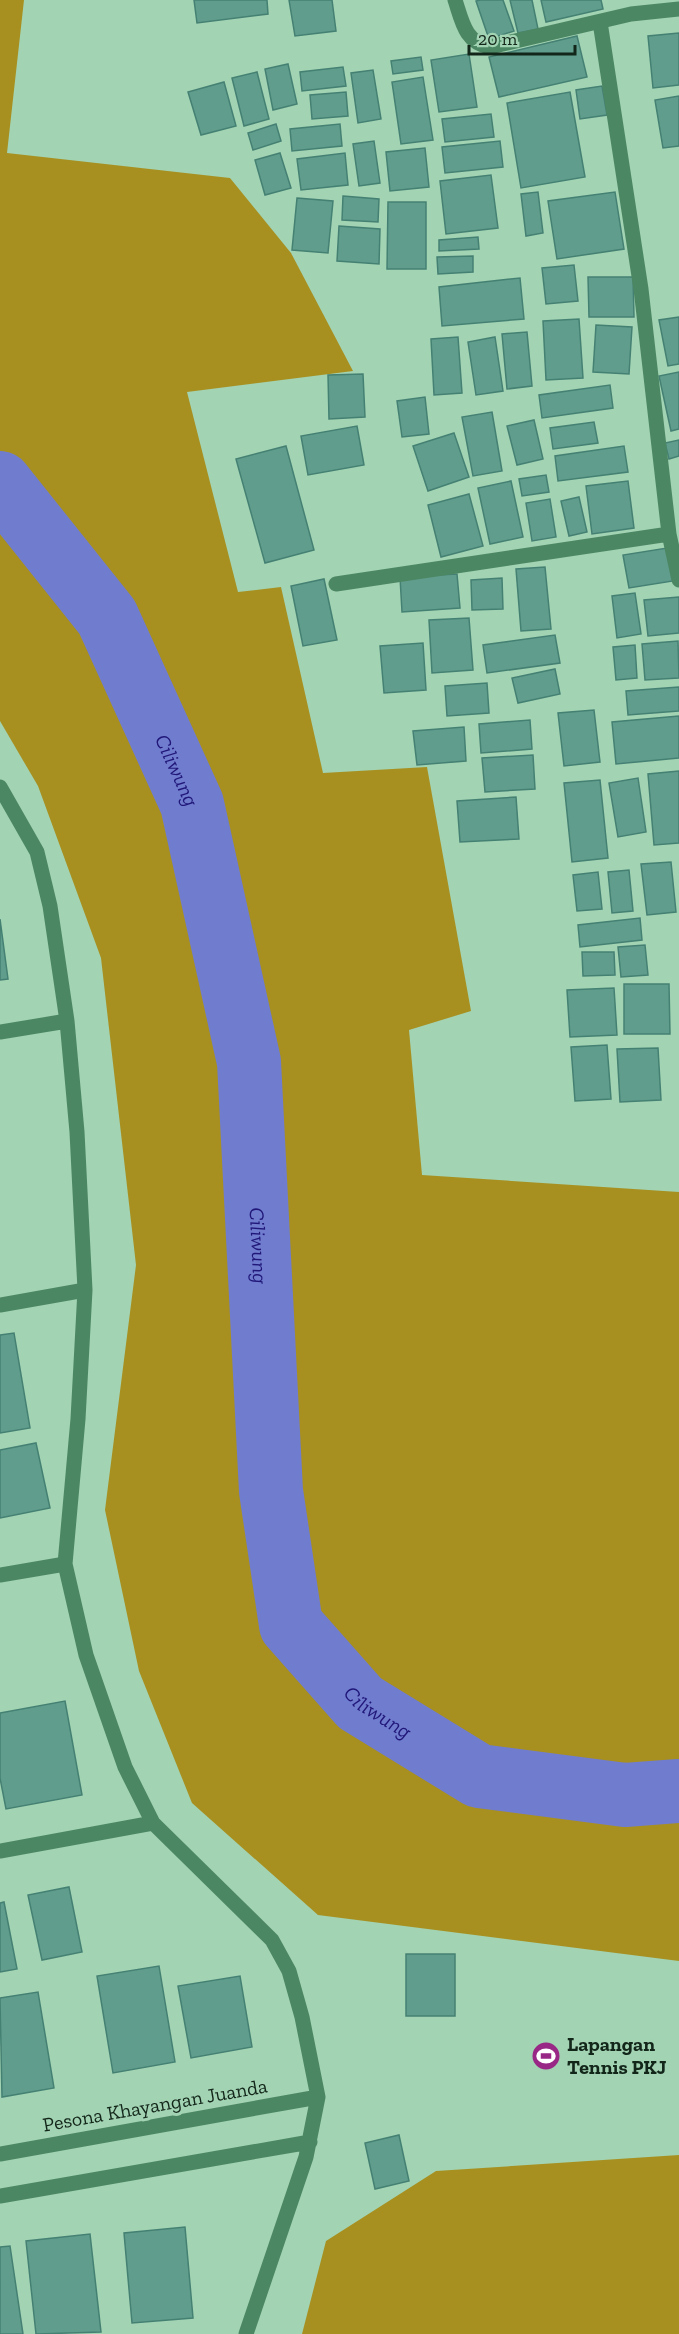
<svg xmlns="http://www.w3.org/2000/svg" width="679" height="2334" font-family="'Zilla Slab',serif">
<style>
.forest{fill:#a89020}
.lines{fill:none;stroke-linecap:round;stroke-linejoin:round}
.river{stroke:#707cce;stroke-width:64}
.building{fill:#609d8d;stroke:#458173;stroke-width:1.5}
.minor{stroke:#4c8763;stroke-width:15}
.labels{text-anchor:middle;stroke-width:6;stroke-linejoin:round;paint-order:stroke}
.poi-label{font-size:20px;font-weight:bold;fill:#13261a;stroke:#a2d3b3;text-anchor:start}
.street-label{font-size:20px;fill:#13261a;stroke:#a2d3b3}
.water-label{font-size:21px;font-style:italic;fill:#201779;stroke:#a2d3b3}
</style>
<rect width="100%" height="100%" fill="#a2d3b3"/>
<path class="forest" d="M0,0H24L7,153L230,178L291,253L353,371L187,392L238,592L281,587L323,773L427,767L471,1011L409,1030L422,1175L679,1192V1961L318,1915L192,1803L139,1671L105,1510L136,1265L101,958L38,786L0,721Z
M679,2155V2334H302L326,2241L436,2171Z"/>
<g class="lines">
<path class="river" id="s1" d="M0,483L107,617L192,804L249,1062L271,1491L291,1625L360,1703L479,1776L625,1795L679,1791"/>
</g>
<path class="building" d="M194,0H267L268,14L197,23Z
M289,0H332L336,31L295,36Z
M480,0H503L514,31L489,39L476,1Z
M510,0H532L538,29L518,33Z
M541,0H601L603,9L546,22Z
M679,33V85L653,88L648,36Z
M577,36L587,77L499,97L489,57Z
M469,54L477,107L439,112L431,60Z
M421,57L423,70L393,74L391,61Z
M288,64L297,104L273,110L265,69Z
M343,67L346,86L302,91L300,72Z
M373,70L381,119L358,123L351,73Z
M257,72L269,119L244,126L232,78Z
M423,77L433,140L401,144L392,82Z
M224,82L236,126L201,135L188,92Z
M602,86L607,115L580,119L576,90Z
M346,92L348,116L312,119L310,95Z
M570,92L585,177L521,188L507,103Z
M679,96V146L663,148L655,100Z
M491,114L494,137L445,142L442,119Z
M276,124L281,141L253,150L248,133Z
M340,124L342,146L292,151L290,129Z
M374,141L380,183L359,186L353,144Z
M500,141L503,167L445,173L442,147Z
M425,148L429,187L390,191L386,152Z
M280,153L291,188L265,195L255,160Z
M345,153L348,185L301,190L297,159Z
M491,175L498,228L446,234L440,181Z
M538,192L543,233L526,236L521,194Z
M615,192L624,249L557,259L548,201Z
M343,196L379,199L378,222L342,220Z
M297,198L333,201L328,253L292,250Z
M388,202H426V269H387Z
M339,226L380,229L379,264L337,261Z
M478,237L479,249L439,251V240Z
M473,256V272L438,274L437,257Z
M574,265L578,301L546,304L542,268Z
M588,277H633L634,317H589Z
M520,278L524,319L442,326L439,287Z
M679,317V364L668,366L659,320Z
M579,319L583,378L546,380L543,321Z
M596,325L632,327L629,374L593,372Z
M527,332L532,386L507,389L502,334Z
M458,337L462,393L434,395L431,339Z
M495,337L503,391L476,395L468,342Z
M679,372V429L671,431L659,376Z
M363,374L365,417L329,419L328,375Z
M610,385L613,408L542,418L539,395Z
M425,397L429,434L402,437L397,401Z
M492,412L502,471L473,476L462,417Z
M534,420L543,459L517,465L507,426Z
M594,422L598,443L553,449L550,428Z
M357,426L364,465L308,475L301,436Z
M454,433L469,477L428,491L413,446Z
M679,440V456L669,459L665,443Z
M286,446L314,550L265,563L236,459Z
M624,446L628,472L558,481L555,456Z
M546,475L549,492L522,496L519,479Z
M511,481L523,537L490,544L478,488Z
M628,481L634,528L592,534L586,486Z
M469,494L483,546L441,557L428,505Z
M579,497L587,532L569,536L561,501Z
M550,499L556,537L532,541L526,503Z
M667,548L673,581L629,588L623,555Z
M545,567L551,629L521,631L516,569Z
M457,574L460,608L402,612L400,577Z
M502,578L503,609L472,610L471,580Z
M324,579L337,640L303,646L291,586Z
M635,593L641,634L617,638L612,596Z
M679,597V633L648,636L644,600Z
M469,618L473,670L432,673L429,620Z
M555,635L560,663L487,673L483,645Z
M678,641L679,678L645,680L642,644Z
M423,643L426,690L384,693L380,646Z
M635,645L637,678L616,680L613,647Z
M555,669L560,694L518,703L512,678Z
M487,683L489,713L447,716L445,686Z
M679,687V711L628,715L626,691Z
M594,710L600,762L564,766L558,713Z
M679,716V758L616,764L612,722Z
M530,720L532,749L481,753L479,724Z
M464,727L466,761L417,765L413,731Z
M533,755L535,789L485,792L482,758Z
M679,771V843L654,845L648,774Z
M638,778L646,832L618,837L609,783Z
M600,780L608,858L572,862L564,783Z
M516,797L519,839L460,842L457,801Z
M671,862L676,912L647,915L641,864Z
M629,870L633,911L612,913L608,872Z
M598,872L602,909L577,911L573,875Z
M640,918L642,940L580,947L578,925Z
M0,919L8,979L0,980Z
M645,945L648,975L621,977L618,947Z
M582,952H614L615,975L583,976Z
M624,984H669L670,1034H624Z
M614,988L617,1035L570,1037L567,990Z
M607,1045L611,1099L575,1101L571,1047Z
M658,1048L661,1100L620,1102L617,1049Z
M14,1333L30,1428L0,1433V1335Z
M36,1443L50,1508L0,1518V1450Z
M65,1701L82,1795L6,1809L0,1778V1713Z
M69,1887L82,1952L42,1960L28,1895Z
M4,1902L17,1969L0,1972V1903Z
M406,1954H455V2016H406Z
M159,1966L175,2062L113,2073L97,1976Z
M240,1976L252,2047L191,2058L178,1986Z
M38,1992L54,2088L2,2097L0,1998Z
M399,2135L409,2181L375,2189L365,2143Z
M185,2227L193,2318L132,2323L124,2233Z
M90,2234L101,2332L36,2334L26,2241Z
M10,2246L23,2334H0V2247Z"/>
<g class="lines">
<path class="minor" d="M455,0C462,21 465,43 490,47L631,14L679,9
M600,22L641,289L669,534L679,580
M336,584L669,534
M0,787L37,852L50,906L67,1021L77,1132L85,1290L78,1419L65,1564L86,1655L125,1767L153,1823L272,1940L289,1971L302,2017L318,2097L306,2157L246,2334
M0,1032L67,1021
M0,1305L85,1290
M0,1575L65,1564
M0,1851L153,1823
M0,2154L318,2097
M0,2196L310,2142"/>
</g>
<defs>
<g id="stadium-disc" transform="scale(1.5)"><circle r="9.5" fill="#982785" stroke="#a2d3b3"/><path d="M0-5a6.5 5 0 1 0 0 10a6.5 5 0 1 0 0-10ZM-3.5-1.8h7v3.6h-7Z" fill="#fff"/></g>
</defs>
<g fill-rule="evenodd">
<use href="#stadium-disc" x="546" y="2056"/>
</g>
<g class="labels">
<g class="poi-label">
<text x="567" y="2051">Lapangan<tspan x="567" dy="23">Tennis PKJ</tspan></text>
</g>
<g class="street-label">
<text transform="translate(155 2105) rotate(-10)" y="7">Pesona Khayangan Juanda</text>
</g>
<g class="water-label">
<text dy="7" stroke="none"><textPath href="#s1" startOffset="340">Ciliwung</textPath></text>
<text dy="7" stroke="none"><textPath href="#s1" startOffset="825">Ciliwung</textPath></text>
<text dy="7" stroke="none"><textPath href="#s1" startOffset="1330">Ciliwung</textPath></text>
</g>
</g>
<path d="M469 45v9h106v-9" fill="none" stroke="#13261a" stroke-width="3"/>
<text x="478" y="45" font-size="18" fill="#13261a" stroke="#a2d3b3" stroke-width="4.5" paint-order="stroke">20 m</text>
</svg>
